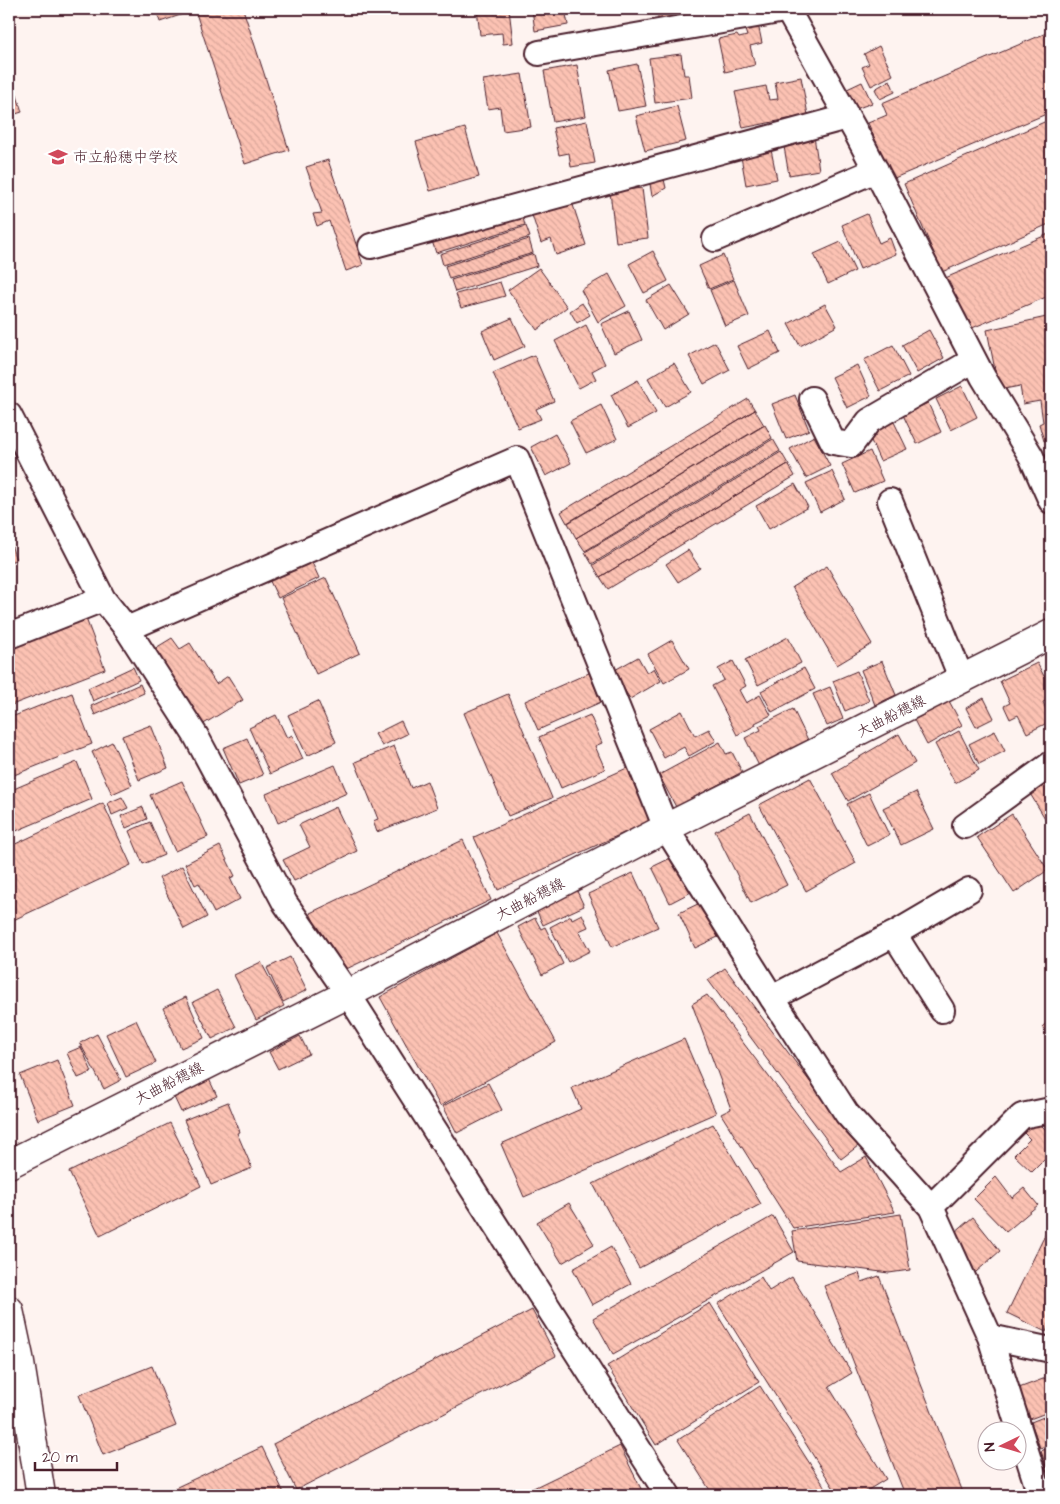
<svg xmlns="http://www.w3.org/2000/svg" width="1060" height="1504" font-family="'Architects Daughter','Klee One',sans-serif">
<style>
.building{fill:url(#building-back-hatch);stroke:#4a1f2b}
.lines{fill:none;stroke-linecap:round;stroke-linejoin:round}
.street-casing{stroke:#4a1f2b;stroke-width:28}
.secondary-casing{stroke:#4a1f2b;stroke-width:31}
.primary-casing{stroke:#4a1f2b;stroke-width:31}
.street{stroke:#fff;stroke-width:24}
.secondary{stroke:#fff;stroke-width:28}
.primary{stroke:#fff;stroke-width:28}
.labels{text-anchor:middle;stroke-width:5;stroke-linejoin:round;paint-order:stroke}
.poi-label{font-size:15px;fill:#4a1f2b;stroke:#fff;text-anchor:start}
.street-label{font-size:15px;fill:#4a1f2b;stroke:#fff}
</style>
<defs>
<pattern id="building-back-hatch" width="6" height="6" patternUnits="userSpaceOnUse" patternTransform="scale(1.25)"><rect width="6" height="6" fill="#fcc2b3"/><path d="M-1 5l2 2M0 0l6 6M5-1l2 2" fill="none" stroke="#daa69a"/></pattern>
</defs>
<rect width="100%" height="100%" fill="#fef3f0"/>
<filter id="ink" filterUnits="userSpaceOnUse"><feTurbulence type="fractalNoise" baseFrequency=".02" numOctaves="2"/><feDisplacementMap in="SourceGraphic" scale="10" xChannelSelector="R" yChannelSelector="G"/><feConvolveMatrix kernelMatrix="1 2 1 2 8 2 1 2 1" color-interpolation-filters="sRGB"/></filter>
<g filter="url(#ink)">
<path class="building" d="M156,9H243L289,150L245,164L195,10L160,22Z
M477,9H509L513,43L503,44L502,33L480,35Z
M518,9H565L568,25L535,31L532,9L518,11Z
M631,9H670L672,22L660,23L656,11L632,14Z
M758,24L762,43L750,46L755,65L725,72L718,39L737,35L739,38L747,36L744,27Z
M1051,31V112L892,179L868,123L887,115L882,103Z
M879,46L893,75L871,86L862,67L869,64L864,54Z
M681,54L684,75H689L692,98L655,103L649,58Z
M637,64L646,106L618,111L609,70Z
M577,65L586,116L553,122L544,71Z
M9,69L22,112L9,116Z
M522,74L531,127L503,131L500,107L488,109L483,80Z
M801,77L808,115L743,128L735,92L766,86L769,100L778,99L775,82Z
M890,80L895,92L880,99L875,89Z
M862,82L872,103L853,110L845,90Z
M677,106L686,141L645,151L636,116Z
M1051,119V223L942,272L904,184Z
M587,121L595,163L571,167L569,153L559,155L553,128Z
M465,128L479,177L430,191L416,142Z
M814,136L819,170L789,175L783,141Z
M770,145L777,179L746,185L740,151Z
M328,160L363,265L346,271L329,221L317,226L313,214L322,213L306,167Z
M662,171L666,188L652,196L649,178Z
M642,188L648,238L616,242L610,192Z
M572,202L586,245L556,255L551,239L541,243L532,215Z
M520,209L525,225L436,253L431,238Z
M867,214L879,243L890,238L896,254L860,269L842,225Z
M526,226L530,237L443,265L440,254Z
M1051,233V295L965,331L943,279Z
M529,239L533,253L449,279L445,266Z
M841,242L855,271L828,284L814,254Z
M653,251L668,281L644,293L629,264Z
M534,254L537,266L455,292L451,280Z
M723,255L733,279L709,289L699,266Z
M539,268L567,307L537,330L508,290Z
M609,274L626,306L598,322L581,290Z
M734,280L749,316L725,326L710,290Z
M500,282L505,296L461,308L456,294Z
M671,285L689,314L663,330L646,300Z
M582,303L590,315L577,323L570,311Z
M825,304L837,326L800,346L788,324Z
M629,311L642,340L614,353L601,324Z
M1051,316V439L1044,441L1039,424L1043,422L1040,401L1023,404L1020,386L999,390L987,330Z
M512,318L525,346L494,360L482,331Z
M586,325L605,364L592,371L596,379L579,388L555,341Z
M929,330L944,358L917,373L902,345Z
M770,331L780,353L748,369L737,346Z
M715,342L730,370L704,384L689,356Z
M893,345L909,376L880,391L864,360Z
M534,355L554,401L536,409L541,419L518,428L493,373Z
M674,363L691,392L665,407L648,378Z
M857,365L871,396L847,408L832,377Z
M638,380L656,413L628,428L611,395Z
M962,386L977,417L951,430L936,399Z
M795,395L809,430L786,439L772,404Z
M748,399L755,410L567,523L561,512Z
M928,403L941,432L917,444L903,415Z
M601,405L617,439L586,453L570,421Z
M755,410L764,425L576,538L568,523Z
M894,422L907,449L880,461L868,434Z
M765,425L772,438L585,551L576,538Z
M555,434L571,463L546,476L531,447Z
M814,436L830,466L806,478L790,449Z
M773,439L780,451L592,564L585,552Z
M870,451L883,481L855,493L842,464Z
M781,452L788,464L600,577L593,565Z
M788,464L795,476L608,589L600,577Z
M832,471L845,499L820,512L806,483Z
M795,484L808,507L769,529L756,506Z
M9,538L16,560L9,562Z
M688,550L700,568L678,582L666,564Z
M309,556L319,578L278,598L267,575Z
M827,566L872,644L837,665L792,587Z
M326,578L360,653L316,674L281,598Z
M85,616L105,669L9,706V646Z
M788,637L801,663L758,685L745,660Z
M172,638L180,649L190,643L216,684L228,676L243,700L202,725L154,649Z
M672,640L689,669L664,683L648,654Z
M638,657L647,673L654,668L661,681L630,699L613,671Z
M733,661L746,686L739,690L746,703L760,695L771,715L755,723L756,725L737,735L712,686L724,680L718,669Z
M882,661L896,695L875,705L861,670Z
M1037,663L1044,676L1048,675L1051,682V698L1043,702L1051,721L1027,733L1018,715L1010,719L1004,706L1010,703L1000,681Z
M133,667L139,680L93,701L88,688Z
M804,668L815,689L772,712L761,691Z
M857,671L869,701L845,711L833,681Z
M589,673L601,702L538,730L525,701Z
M140,684L144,693L95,715L91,706Z
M830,687L843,719L827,726L813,694Z
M72,693L92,744L9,777V718Z
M508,694L552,798L508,816L464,713Z
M984,698L994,718L976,727L966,708Z
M318,701L336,742L307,756L288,715Z
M949,701L962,725L927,745L914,720Z
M793,709L809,742L759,766L745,738L761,730L759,726Z
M682,711L695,736L709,729L716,741L689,756L684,747L664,758L649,729Z
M276,715L287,738L292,735L303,759L270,774L249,728Z
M590,715L602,743L595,746L605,769L561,788L539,737Z
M401,721L407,734L382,746L375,734Z
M151,725L168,768L139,780L122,736Z
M959,731L979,770L955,783L935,744Z
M995,731L1005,751L979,764L969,744Z
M899,734L915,763L848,801L832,773Z
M247,738L263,775L239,785L223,748Z
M112,742L132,785L112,794L92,752Z
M720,742L726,754L732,752L742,772L676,807L659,775Z
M394,746L411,788L427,781L437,808L377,832L373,821L378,819L355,762Z
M77,762L92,799L9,834V791Z
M335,765L347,793L278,823L266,794Z
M627,768L650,821L498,890L474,837Z
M810,778L856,863L806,891L759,805Z
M1051,778V828L1029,792Z
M182,781L208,837L175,851L150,795Z
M916,792L934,829L901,845L883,808Z
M869,793L889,835L867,846L847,804Z
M122,797L128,808L112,815L108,803Z
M103,803L131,865L9,922V847Z
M143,807L147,819L126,828L121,816Z
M336,807L357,851L294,881L283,860L310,847L299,825Z
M750,813L787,885L751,903L715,831Z
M1012,814L1048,870L1014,893L977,837Z
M150,822L164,855L143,864L129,831Z
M463,840L491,900L338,973L310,913Z
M220,846L235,876L230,878L240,899L214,913L199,883L195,885L185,864Z
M675,856L693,891L670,903L652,867Z
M182,866L207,917L184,929L159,878Z
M633,873L658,927L612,947L588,894Z
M576,889L584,906L543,925L535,907Z
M702,902L718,937L695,948L679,913Z
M582,914L588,927L579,931L590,951L568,962L550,927L571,916L572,919Z
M535,918L541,929L545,927L563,964L542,975L518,927Z
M497,933L556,1042L440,1106L380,997Z
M290,957L307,990L283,1002L267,968Z
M261,962L284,1006L256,1020L234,975Z
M725,968L858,1146L841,1159L708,980Z
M217,990L236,1027L212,1039L193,1002Z
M707,995L841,1172L866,1157L895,1212L793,1228L721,1114L731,1109L692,1004Z
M186,997L204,1038L181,1048L163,1008Z
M1051,1019V1037L1042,1027Z
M136,1020L156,1063L126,1077L106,1034Z
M97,1034L121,1080L104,1089L80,1043Z
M300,1036L309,1054L278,1069L269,1052Z
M684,1039L716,1113L524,1197L501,1144L581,1109L572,1088Z
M81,1047L92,1072L78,1078L67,1053Z
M57,1060L75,1105L38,1120L20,1075Z
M209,1079L217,1096L181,1112L173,1095Z
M488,1083L502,1110L457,1133L443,1106Z
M228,1102L240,1132L237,1133L252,1168L211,1185L184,1120Z
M1036,1120L1051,1135V1153L1032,1172L1014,1155L1030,1139L1024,1133Z
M170,1123L201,1186L100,1236L69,1172Z
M713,1124L761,1204L639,1268L593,1184Z
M996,1177L1012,1198L1024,1188L1038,1205L1006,1232L974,1199Z
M569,1203L594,1244L562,1263L537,1222Z
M901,1214L910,1270L889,1273L797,1261L792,1231Z
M773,1216L794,1252L613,1354L593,1318Z
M973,1217L1000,1251L968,1279L943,1242Z
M1046,1233L1051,1236V1320L1046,1332L1007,1313Z
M611,1247L631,1284L592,1305L573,1269Z
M859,1273L862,1282L879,1276L964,1495H905L824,1286Z
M761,1277L769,1291L792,1277L852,1373L829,1387L886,1479L860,1495H838L718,1304Z
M710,1303L759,1382L656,1445L607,1366Z
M532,1310L556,1356L296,1490L273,1444Z
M152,1366L176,1426L103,1455L79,1395Z
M1051,1376V1411L1030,1419L1019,1388Z
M760,1386L830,1495H713L678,1440Z
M1051,1414V1444L1040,1448L1031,1422Z
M620,1446L644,1495H519Z
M262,1447L285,1495H160Z
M1051,1447V1478H1050L1041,1451Z
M884,1489L888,1495H874Z"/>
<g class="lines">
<g class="street-casing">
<path id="street" d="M787,9L857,134L983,377L1031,456L1051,501
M539,53L790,9
M715,239L876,170
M371,246L847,117
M812,399L833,442L851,445L869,421L974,360
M9,415L103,599L127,629L196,736L285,903L348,994L668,1495
M890,501L962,680
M127,629L517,459L666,828L769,993L847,1114L931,1207
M9,636L103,599
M965,826L1051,764
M894,934L942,1010
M772,998L894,934L969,890
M1051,1110L1022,1116L931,1207L990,1337L1051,1350
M990,1337L1040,1495"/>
</g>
<g class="secondary-casing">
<path id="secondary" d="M9,1164L348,994L666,828L1051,634"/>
</g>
<g class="primary-casing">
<path id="primary" d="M9,1310L19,1357L41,1495"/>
</g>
<use href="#street" class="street"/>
<use href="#secondary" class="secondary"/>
<use href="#primary" class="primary"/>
</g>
</g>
<defs>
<g id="school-bare" transform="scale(1.5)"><path d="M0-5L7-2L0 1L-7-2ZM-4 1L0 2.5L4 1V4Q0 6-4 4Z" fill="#d1495b" stroke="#fff" stroke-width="2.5" paint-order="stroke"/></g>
</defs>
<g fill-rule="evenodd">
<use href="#school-bare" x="58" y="157"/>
</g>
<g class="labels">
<g class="poi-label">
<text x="73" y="162">市立船穂中学校</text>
</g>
<g class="street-label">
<text transform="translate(891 716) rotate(-27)" y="5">大曲船穂線</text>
<text transform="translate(530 899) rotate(-27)" y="5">大曲船穂線</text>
<text transform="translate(169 1083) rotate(-27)" y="5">大曲船穂線</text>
</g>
</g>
<rect width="1060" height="1504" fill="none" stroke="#fff" stroke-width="30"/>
<rect x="15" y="15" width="1030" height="1474" fill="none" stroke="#4a1f2b" stroke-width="2" filter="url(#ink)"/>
<g transform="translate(1002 1446) rotate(265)"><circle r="24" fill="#ffffff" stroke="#b7a5aa"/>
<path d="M0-4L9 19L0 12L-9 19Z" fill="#d1495b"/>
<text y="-8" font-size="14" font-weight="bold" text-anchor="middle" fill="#4a1f2b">N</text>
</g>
<path d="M35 1462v8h82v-8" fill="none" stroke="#4a1f2b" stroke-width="2.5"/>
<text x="42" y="1462" font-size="15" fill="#4a1f2b" stroke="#ffffff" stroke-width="4" paint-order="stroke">20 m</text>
</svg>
